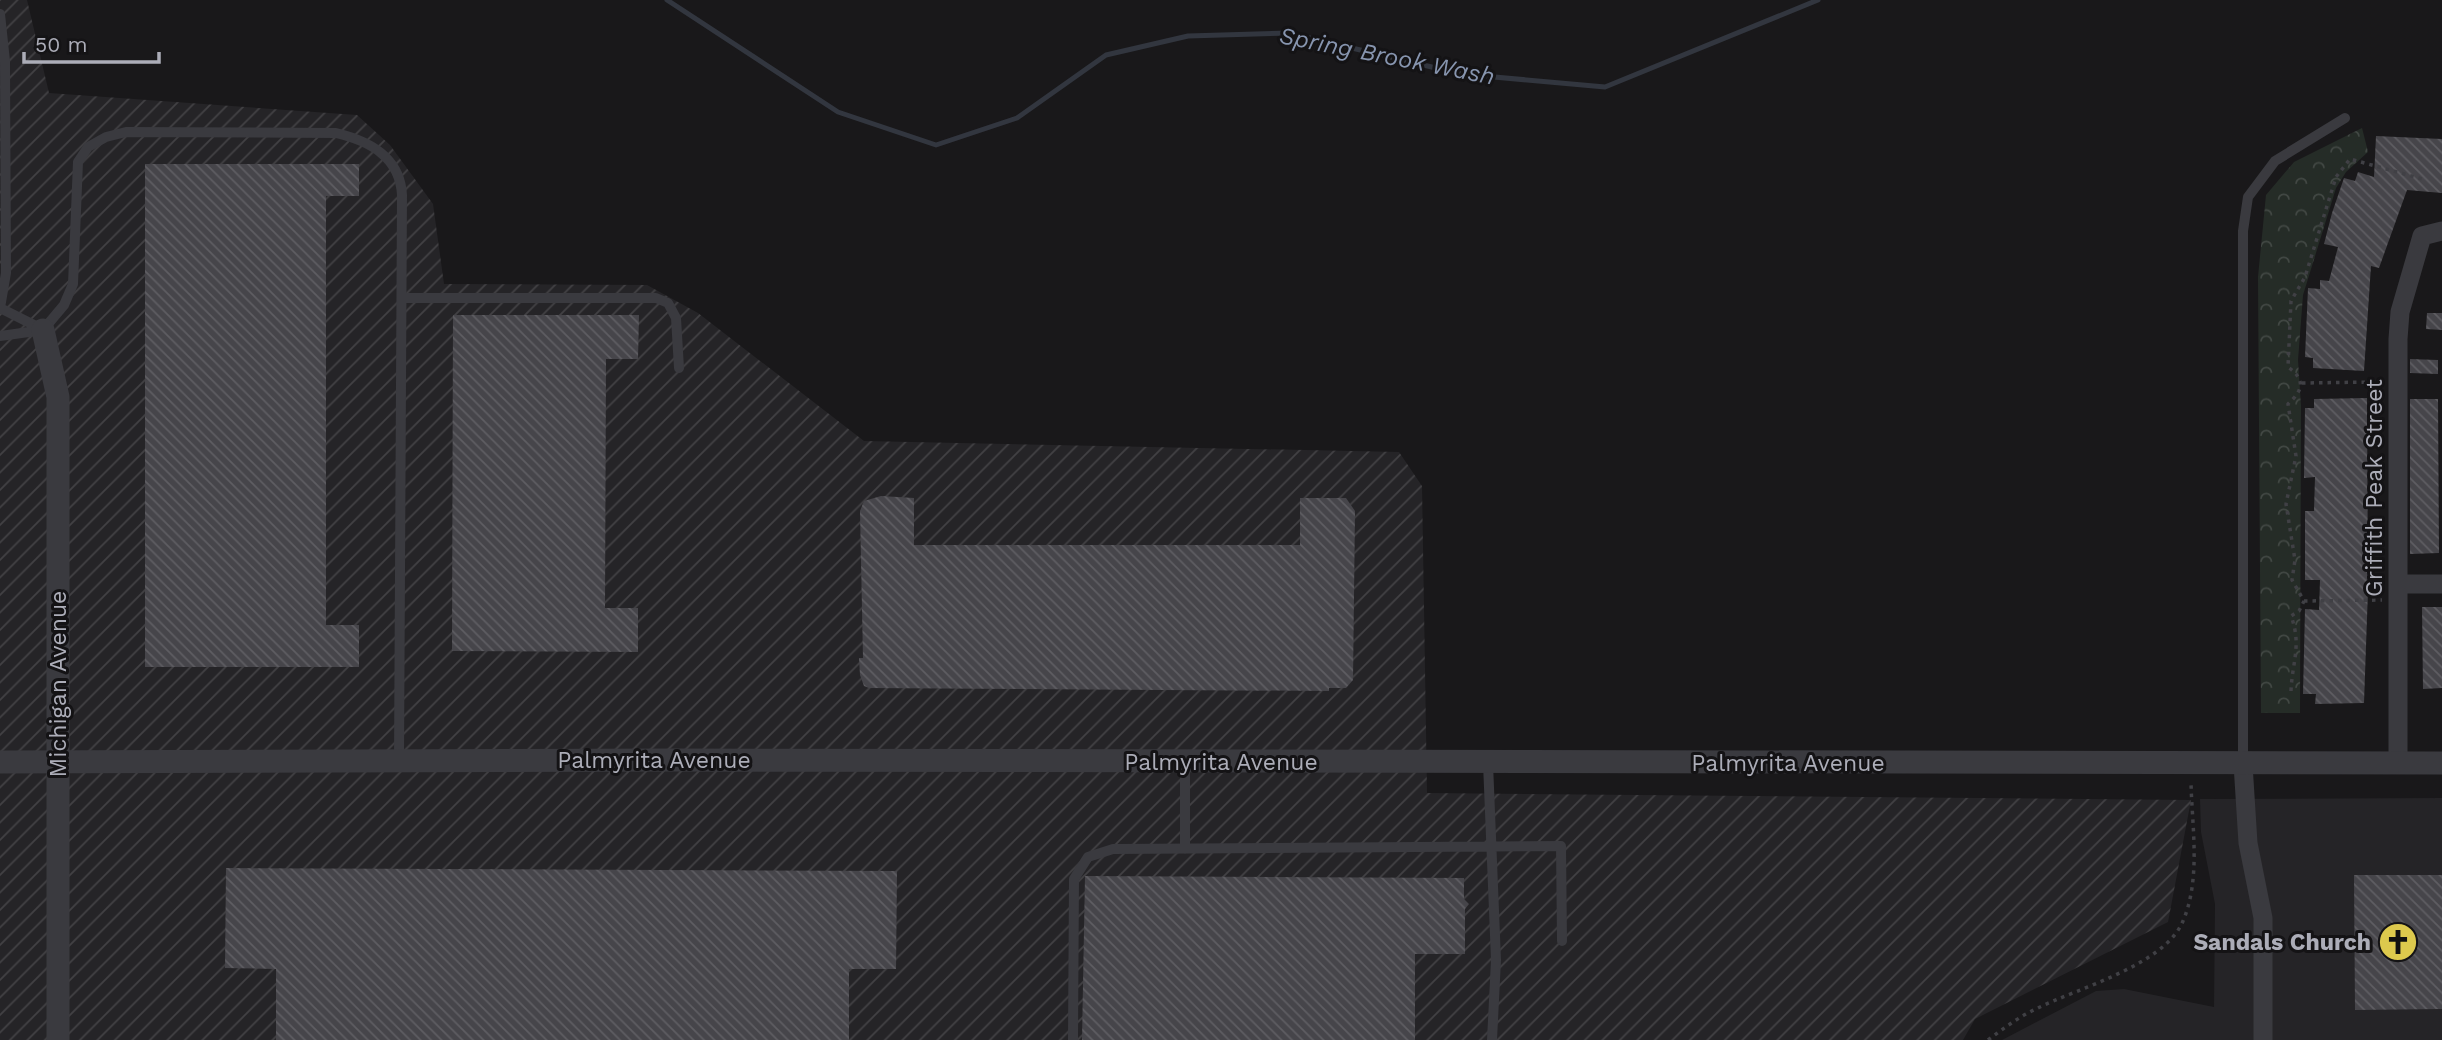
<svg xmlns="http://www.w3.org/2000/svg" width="2442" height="1040" font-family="'Work Sans',sans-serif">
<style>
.built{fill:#252427}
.industrial{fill:url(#industrial-furrows)}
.park{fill:url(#park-crowns)}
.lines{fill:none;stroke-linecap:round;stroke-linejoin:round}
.stream{stroke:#32363f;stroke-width:5}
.building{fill:url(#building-back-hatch)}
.path{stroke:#404045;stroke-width:3.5;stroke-dasharray:3.5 5;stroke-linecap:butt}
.service{stroke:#3a3a3f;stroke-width:10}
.minor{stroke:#3a3a3f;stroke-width:19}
.tertiary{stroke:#3a3a3f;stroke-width:23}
.labels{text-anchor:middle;stroke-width:6;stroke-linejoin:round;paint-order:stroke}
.street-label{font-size:23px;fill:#acadb8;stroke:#141315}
.poi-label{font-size:23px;font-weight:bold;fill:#acadb8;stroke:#141315;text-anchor:end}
.water-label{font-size:24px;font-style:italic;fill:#8795af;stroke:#141315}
</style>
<defs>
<pattern id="industrial-furrows" width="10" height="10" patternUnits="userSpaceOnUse" patternTransform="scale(1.75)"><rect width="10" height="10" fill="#252427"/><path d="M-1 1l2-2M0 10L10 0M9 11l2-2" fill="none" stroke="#424144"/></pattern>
<pattern id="park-crowns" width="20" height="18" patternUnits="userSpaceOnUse" patternTransform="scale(1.75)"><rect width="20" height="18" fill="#252c27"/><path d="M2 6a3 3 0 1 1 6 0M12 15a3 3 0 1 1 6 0" fill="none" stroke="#424844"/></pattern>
<pattern id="building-back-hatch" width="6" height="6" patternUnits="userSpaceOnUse" patternTransform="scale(1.75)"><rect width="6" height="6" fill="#46454a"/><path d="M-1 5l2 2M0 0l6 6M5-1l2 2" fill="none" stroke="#5e5d62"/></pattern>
</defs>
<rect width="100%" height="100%" fill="#19181a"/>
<path class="built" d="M2442,798V1040H2002L2096,991L2124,989L2214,1007L2215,904L2201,832L2200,799Z"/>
<path class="industrial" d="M0,0H27L49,93L357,115L390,145L433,204L444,284L647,285L698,313L864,441L1399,452L1422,486L1427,793L2191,800L2168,922L1975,1019L1963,1040H0Z"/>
<path class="park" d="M2362,128L2368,152L2346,172L2336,188L2303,295L2298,360L2301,406L2300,713H2261L2258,277L2266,195L2294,162Z"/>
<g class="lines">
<path class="stream" d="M667,0L838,112L936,145L1017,118L1106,55L1188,36L1289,33L1461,74L1605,87L1818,0"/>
</g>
<path class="building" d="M2376,136L2442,139V193L2407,190L2379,268L2371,266L2364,371L2313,368V358L2305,357L2308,288L2320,289V280L2329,281L2338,247L2324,244L2332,213L2344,178L2355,181L2358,172L2374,177Z
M145,164H359V196H326V625H359V667H145Z
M2427,313H2442V330L2426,329Z
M453,315H639L638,359H606L605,608H638V652L452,651Z
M2410,359L2438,360V374L2410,373Z
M2367,398L2368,590L2364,703L2315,704L2316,694H2303L2305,609L2319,610L2320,580H2305V511H2314L2315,477L2304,478L2305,408H2314V399Z
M2410,399H2438L2439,553L2410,554Z
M881,496L914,498V545H1300V498H1346L1355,511L1353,680L1346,688H1329V691L869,688L864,686L860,675L859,658H863L860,511L864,501Z
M2422,607H2442V688L2423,689Z
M226,868L897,871L896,969H849V1040H276V969L225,968Z
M2354,875H2442V1009L2355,1010Z
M1085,876L1464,878V899L1469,904L1465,909V954H1415V1040H1082Z"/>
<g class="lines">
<path class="path" d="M2302,383L2375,382
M2304,601L2382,600
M2291,691C2292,663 2302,645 2291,616L2299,611L2304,601L2292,580L2295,560L2286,504L2296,456L2288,404C2303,390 2306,380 2288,367L2291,301L2305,277L2336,177L2350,159L2426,180
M1988,1040C2004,1028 2020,1016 2038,1008C2078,988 2165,965 2183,921C2201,879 2192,827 2191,783"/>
<path class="service" d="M0,14L5,61L6,273L0,308
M402,298H656L668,303L676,318L679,368
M0,308L42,329
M0,336L43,330L64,305L73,284L78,162L88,147L106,137L126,132L336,133C370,141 400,157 402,195L399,760
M1185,762V849
M2243,762V231L2248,197L2275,161L2345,118
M1488,763L1496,960L1492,1040
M1073,1040L1074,879L1088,857L1113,849L1561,846L1562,941"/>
<path class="minor" d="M2398,584H2442
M2243,764L2248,843L2263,918V1040
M2398,764V339L2400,312L2422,236L2442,231"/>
<path class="tertiary" d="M43,330L58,397V1040
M0,762L674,760L2442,763"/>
</g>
<defs>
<g id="church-disc" transform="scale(2.0125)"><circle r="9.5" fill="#ddc94d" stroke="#141315"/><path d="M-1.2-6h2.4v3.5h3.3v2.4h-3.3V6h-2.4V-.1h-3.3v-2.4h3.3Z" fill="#111"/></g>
</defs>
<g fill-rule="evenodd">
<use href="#church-disc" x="2398" y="942"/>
</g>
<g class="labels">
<g class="street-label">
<text transform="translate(2374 488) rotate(-90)" y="8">Griffith Peak Street</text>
<text transform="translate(58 684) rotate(-90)" y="8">Michigan Avenue</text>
<text x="654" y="768">Palmyrita Avenue</text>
<text x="1221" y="770">Palmyrita Avenue</text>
<text x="1788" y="771">Palmyrita Avenue</text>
</g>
<g class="poi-label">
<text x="2371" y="950">Sandals Church</text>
</g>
<g class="water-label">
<text transform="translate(1387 56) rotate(11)" y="8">Spring Brook Wash</text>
</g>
</g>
<path d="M24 52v10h135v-10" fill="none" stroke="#acadb8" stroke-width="3.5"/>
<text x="35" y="52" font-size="21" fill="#acadb8" stroke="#141315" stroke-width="5" paint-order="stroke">50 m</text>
</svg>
